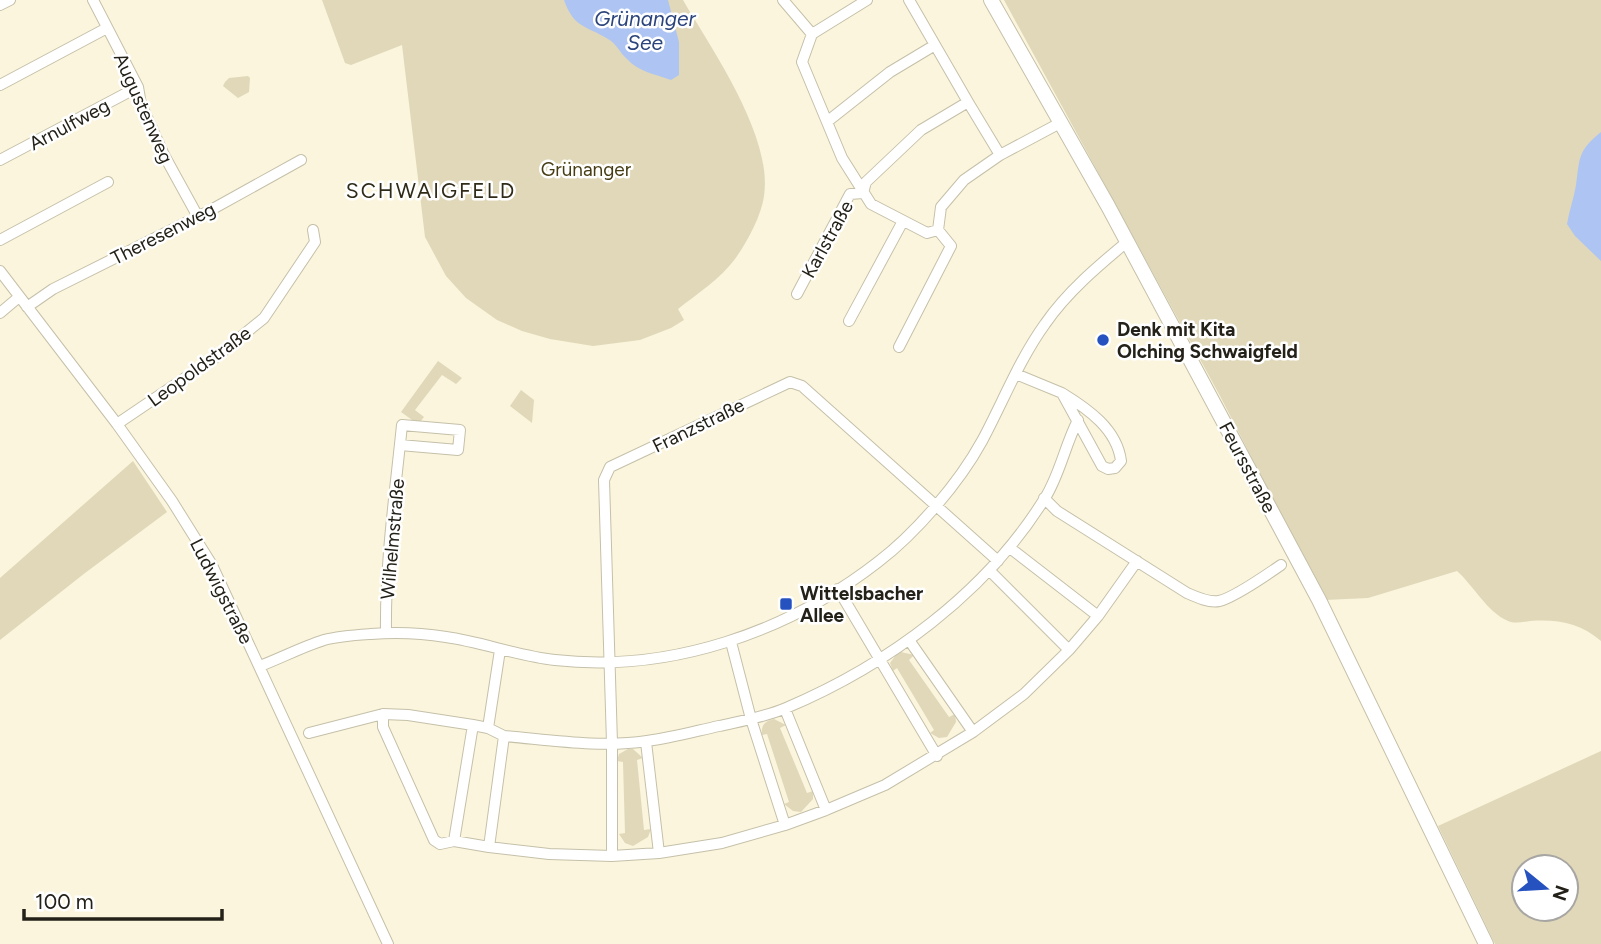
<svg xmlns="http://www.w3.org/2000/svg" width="1601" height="944" font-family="Figtree,sans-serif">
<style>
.green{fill:#e0d8b9;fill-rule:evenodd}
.water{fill:#aec4f2}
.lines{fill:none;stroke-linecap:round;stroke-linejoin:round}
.minor-casing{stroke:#c5c0a9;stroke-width:12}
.tertiary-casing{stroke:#c5c0a9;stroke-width:16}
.minor{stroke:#fff;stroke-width:10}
.tertiary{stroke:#fff;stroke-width:14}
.poi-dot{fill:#2652c0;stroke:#fff;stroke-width:2.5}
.labels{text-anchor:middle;stroke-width:5;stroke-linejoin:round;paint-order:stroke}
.street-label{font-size:19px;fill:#242119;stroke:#fff}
.park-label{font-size:19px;fill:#463c13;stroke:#fff}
.poi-label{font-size:19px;font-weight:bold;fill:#242119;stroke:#fff;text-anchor:start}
.water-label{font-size:21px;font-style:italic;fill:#2b447c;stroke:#fff}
.neighbourhood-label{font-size:21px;letter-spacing:2px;fill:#302b18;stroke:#fff}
</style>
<rect width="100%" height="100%" fill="#fbf5dd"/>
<path class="green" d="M322,0H683C712,50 773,136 764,196C761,217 747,242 735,259C720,279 697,294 678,309L684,320L671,328L640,340L593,346L550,339L522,331L497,320L466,298L446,276L425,237L402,45L351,65L345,63Z
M1004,0H1601V641C1580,623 1558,619 1530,621C1523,622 1514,624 1508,621C1487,612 1474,586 1457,571L1368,598L1325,600L1220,396Z
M248,76L250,78L249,92L238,98L223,86L225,82L229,78Z
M438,361L462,378L456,384L442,375L415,410L424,417L420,422H415L401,412Z
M521,390L534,400L532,423L510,406Z
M133,461L167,512L85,573L0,640V578Z
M901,652L914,655L909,660L949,717L955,714L956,722L947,737L939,738L930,733L934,730L897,668L893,671L890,663L896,655Z
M774,719L786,725L780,728L807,793L813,791V799L801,812L793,811L784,804L789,802L767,734L762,735C761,726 764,721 774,719Z
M628,749H633L643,758L637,760L644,830L651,829L648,837L633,846L625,843L619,834L625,833L623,762L617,761L619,754Z
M1601,751V944H1495L1438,826ZM1566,867V909H1524V867Z"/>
<path class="water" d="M564,0H668L679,42V75L671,80C655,74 639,72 627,59C620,53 616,43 608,39C585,25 574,28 564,0Z
M1601,132V261L1575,236L1567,224C1569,211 1574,198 1576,185C1580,159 1577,151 1601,132Z"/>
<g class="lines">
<g class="minor-casing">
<path id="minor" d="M93,0L138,87L141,104L164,155L197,215
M783,0L812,34
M867,0L812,34L802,62L842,158L871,204L927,233L938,230L951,246L899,347
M909,0L968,102
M0,5L10,0
M0,85L107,28
M828,121L890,72L935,45
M0,160L138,87
M938,230L941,207L964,180L1000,155L1062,122
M0,240L108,182
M0,271L117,424L172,501L212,565L388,944
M797,294L850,194L863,193L866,182L921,130L968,102L1000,155
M27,307L53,289L209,211L301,160
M0,313L19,297
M849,321L903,221
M1016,374L1062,393L1102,466L1108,469L1115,468L1121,461C1117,429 1088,409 1062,393
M117,424L216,357L264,318L315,242L313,230
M1044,498L1057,511L1187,593C1196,597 1209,603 1219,601C1233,598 1268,574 1281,565
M990,571L1069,650
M838,589L937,756
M1098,616L1137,561
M386,633C385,563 395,494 402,425L460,430L458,450L400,445
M260,666C281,658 302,647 324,640C339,636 356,635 371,634C396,632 421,633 446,637C482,642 518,656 555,660C670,673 788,632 878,562C916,533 959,483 982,441C1003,402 1019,360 1045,324C1067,292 1098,266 1128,241
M785,709L826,810L785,825
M383,714V727L434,840L440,844L454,841L473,725L488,728L500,650
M973,732L1024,694L1069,650L1098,616L1010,548
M309,733L383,714L408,715L473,725
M504,736C551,740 601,748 647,741C671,738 696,731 719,726C741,721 765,717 786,708C888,665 986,593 1045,498C1060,474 1065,445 1078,420
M826,810L885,785L973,732L909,640
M454,841L489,847L504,736L488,728
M489,847L549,854L612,856V743L604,480L610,467L790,382L802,386L998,561
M659,853L722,843L785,825L751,719L731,642
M612,856L659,853L646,742"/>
</g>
<g class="tertiary-casing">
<path id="tertiary" d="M991,0L1108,206L1319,600L1486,944"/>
</g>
<use href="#minor" class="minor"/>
<use href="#tertiary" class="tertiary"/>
</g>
<g class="poi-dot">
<circle cx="1103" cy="340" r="7"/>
<rect x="779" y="597" width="14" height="14" rx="3.5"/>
</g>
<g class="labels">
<g class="street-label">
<text transform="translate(144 108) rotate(66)" y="7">Augustenweg</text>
<text transform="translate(69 124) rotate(-28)" y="7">Arnulfweg</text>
<text transform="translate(163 233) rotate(-27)" y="7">Theresenweg</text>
<text transform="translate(827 239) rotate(-61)" y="7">Karlstraße</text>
<text transform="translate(199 366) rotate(-36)" y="7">Leopoldstraße</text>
<text transform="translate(698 425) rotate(-26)" y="7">Franzstraße</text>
<text transform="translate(1248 467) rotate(62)" y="7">Feursstraße</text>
<text transform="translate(392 539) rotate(-85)" y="7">Wilhelmstraße</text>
<text transform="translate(222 591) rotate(63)" y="7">Ludwigstraße</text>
</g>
<g class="park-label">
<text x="586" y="176">Grünanger</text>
</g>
<g class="poi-label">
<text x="1117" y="336">Denk mit Kita<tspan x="1117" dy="22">Olching Schwaigfeld</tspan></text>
<text x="800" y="600">Wittelsbacher<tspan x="800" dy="22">Allee</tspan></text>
</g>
<g class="water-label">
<text x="645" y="26">Grünanger<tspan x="645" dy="24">See</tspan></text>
</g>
<g class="neighbourhood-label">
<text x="431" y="198">SCHWAIGFELD</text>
</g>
</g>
<g transform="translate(1545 888) rotate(108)"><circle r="33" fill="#ffffff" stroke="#a7a6a3" stroke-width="2"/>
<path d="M0-5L12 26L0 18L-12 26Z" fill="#2652c0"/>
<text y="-10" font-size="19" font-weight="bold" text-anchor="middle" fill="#242119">N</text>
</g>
<path d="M24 909v10h198v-10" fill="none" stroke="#242119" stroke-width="3.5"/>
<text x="35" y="909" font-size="21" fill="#242119" stroke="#ffffff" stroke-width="5" paint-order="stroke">100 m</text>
</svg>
